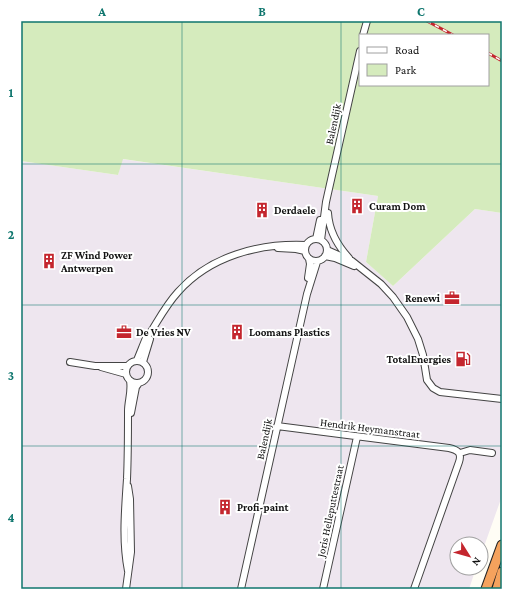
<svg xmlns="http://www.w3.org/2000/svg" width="523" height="610" font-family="'Crimson Pro',serif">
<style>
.industrial{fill:#eee6ef}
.green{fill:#d5ebbd;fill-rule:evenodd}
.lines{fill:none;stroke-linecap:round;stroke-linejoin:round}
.minor-casing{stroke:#444;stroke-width:8}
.highway-casing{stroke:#222;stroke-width:11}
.minor{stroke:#fff;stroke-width:6}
.highway{stroke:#f5a25d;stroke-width:9}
.rail-casing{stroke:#c4262e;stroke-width:3}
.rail{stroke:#fff;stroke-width:1.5;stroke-dasharray:4.5;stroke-linecap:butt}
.grid{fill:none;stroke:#0f766e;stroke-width:1;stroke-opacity:0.55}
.labels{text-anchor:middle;stroke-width:4;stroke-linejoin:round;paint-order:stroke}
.street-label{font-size:11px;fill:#111;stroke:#fff}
.poi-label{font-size:11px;font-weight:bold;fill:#111;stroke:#fff;text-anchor:start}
.neatline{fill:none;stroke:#0f766e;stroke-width:1.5}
.grid-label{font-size:13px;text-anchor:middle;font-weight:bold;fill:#0f766e}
</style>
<rect width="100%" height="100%" fill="#fffdf5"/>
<path class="industrial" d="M122,159L378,196L366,262L393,286L475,209L502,213V496L481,555V544H457V568H476L469,589H21V161L118,175Z"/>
<path class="green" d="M21,21H502V213L475,209L393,286L366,262L378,196L123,159L118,175L21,161ZM360,35H488V85H360Z"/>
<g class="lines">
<g class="minor-casing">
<path id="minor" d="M363,35L367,21
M328,213C329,230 337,245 349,258
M305 250a11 11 0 1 1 22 0a11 11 0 1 1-22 0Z
M316,239L320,220
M321,240L326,202L360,51
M278,248L296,249L305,251
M327,250L352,261L381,284L393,297L407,317L418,339L423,355L427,380L433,388L440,392L502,399
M325,256L335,258L354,266
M308,278L310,264L309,259
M137,360C140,353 143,345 146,338C148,335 150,333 152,330C160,317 167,304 178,292C210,256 259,243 306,245
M126 372a11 11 0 1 1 22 0a11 11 0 1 1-22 0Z
M70,362L95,366H127
M143,362L150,339
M101,367L126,374
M131,413L136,387L139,383
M277,426L449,448C458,450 462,453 459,462L414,589
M460,453L470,450L492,453
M128,571C122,541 125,509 127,479C128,456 128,434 128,411C128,401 132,391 130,381
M126,589L131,552L130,499L128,486
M241,589L307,294L317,262
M323,589L357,437"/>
</g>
<g class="highway-casing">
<path id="highway" d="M486,589L502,545
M497,589L502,572"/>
</g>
<use href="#minor" class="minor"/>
<use href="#highway" class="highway"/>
<g class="rail-casing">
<path id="rail" d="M427,21L453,35
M488,53L502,61"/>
</g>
<use href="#rail" class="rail"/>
</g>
<path class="grid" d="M182,21V589M341,21V589M21,164H502M21,305H502M21,446H502"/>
<defs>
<g id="building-bare" transform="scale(1.2)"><path d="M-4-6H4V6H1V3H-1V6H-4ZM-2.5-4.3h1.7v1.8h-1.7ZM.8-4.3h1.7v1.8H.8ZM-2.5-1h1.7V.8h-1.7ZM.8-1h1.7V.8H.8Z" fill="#c4262e" stroke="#fff" stroke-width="2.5" paint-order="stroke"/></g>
<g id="office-bare" transform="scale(1.2)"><path d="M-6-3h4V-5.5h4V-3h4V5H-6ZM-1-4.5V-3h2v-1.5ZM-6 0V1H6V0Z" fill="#c4262e" stroke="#fff" stroke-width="2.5" paint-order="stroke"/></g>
<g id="fuel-bare" transform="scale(1.2)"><path d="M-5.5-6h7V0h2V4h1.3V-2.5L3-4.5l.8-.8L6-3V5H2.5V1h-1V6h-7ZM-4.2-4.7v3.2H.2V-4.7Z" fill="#c4262e" stroke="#fff" stroke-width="2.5" paint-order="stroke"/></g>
</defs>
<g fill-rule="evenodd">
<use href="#building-bare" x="357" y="206"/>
<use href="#building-bare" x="262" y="210"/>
<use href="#building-bare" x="49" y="261"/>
<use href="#office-bare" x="452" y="298"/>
<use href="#office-bare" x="124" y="332"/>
<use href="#building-bare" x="237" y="332"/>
<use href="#fuel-bare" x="463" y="359"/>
<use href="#building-bare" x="225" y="507"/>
</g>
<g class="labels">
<g class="street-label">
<text transform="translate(333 124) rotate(-78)" y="4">Balendijk</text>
<text transform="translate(370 428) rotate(7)" y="4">Hendrik Heymanstraat</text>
<text transform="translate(264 439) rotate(-78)" y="4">Balendijk</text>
<text transform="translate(330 511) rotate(-78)" y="4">Joris Helleputtestraat</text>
</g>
<g class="poi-label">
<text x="369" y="210">Curam Dom</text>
<text x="274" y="214">Derdaele</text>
<text x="61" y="259">ZF Wind Power<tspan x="61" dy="13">Antwerpen</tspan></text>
<text x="440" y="302" text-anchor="end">Renewi</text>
<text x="136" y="336">De Vries NV</text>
<text x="249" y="336">Loomans Plastics</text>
<text x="451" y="363" text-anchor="end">TotalEnergies</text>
<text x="237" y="511">Profi-paint</text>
</g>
</g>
<rect width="523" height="610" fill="none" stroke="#ffffff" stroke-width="44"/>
<rect x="359" y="34" width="130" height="52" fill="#ffffff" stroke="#a0a0a0"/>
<rect x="367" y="47" width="20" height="6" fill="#ffffff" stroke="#a0a0a0"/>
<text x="395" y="54" font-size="12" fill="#111111">Road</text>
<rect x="367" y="64" width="20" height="12" fill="#d5ebbd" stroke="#a0a0a0"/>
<text x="395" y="74" font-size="12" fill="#111111">Park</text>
<g transform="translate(469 556) rotate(127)"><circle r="19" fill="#ffffff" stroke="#a0a0a0"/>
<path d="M0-3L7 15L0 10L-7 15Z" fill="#c4262e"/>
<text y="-6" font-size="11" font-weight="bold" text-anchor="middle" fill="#111111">N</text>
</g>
<rect x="22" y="22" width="479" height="566" class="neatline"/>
<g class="grid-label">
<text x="102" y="16">A</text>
<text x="262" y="16">B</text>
<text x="421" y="16">C</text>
<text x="11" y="97">1</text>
<text x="11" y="239">2</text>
<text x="11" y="380">3</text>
<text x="11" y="522">4</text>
</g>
</svg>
